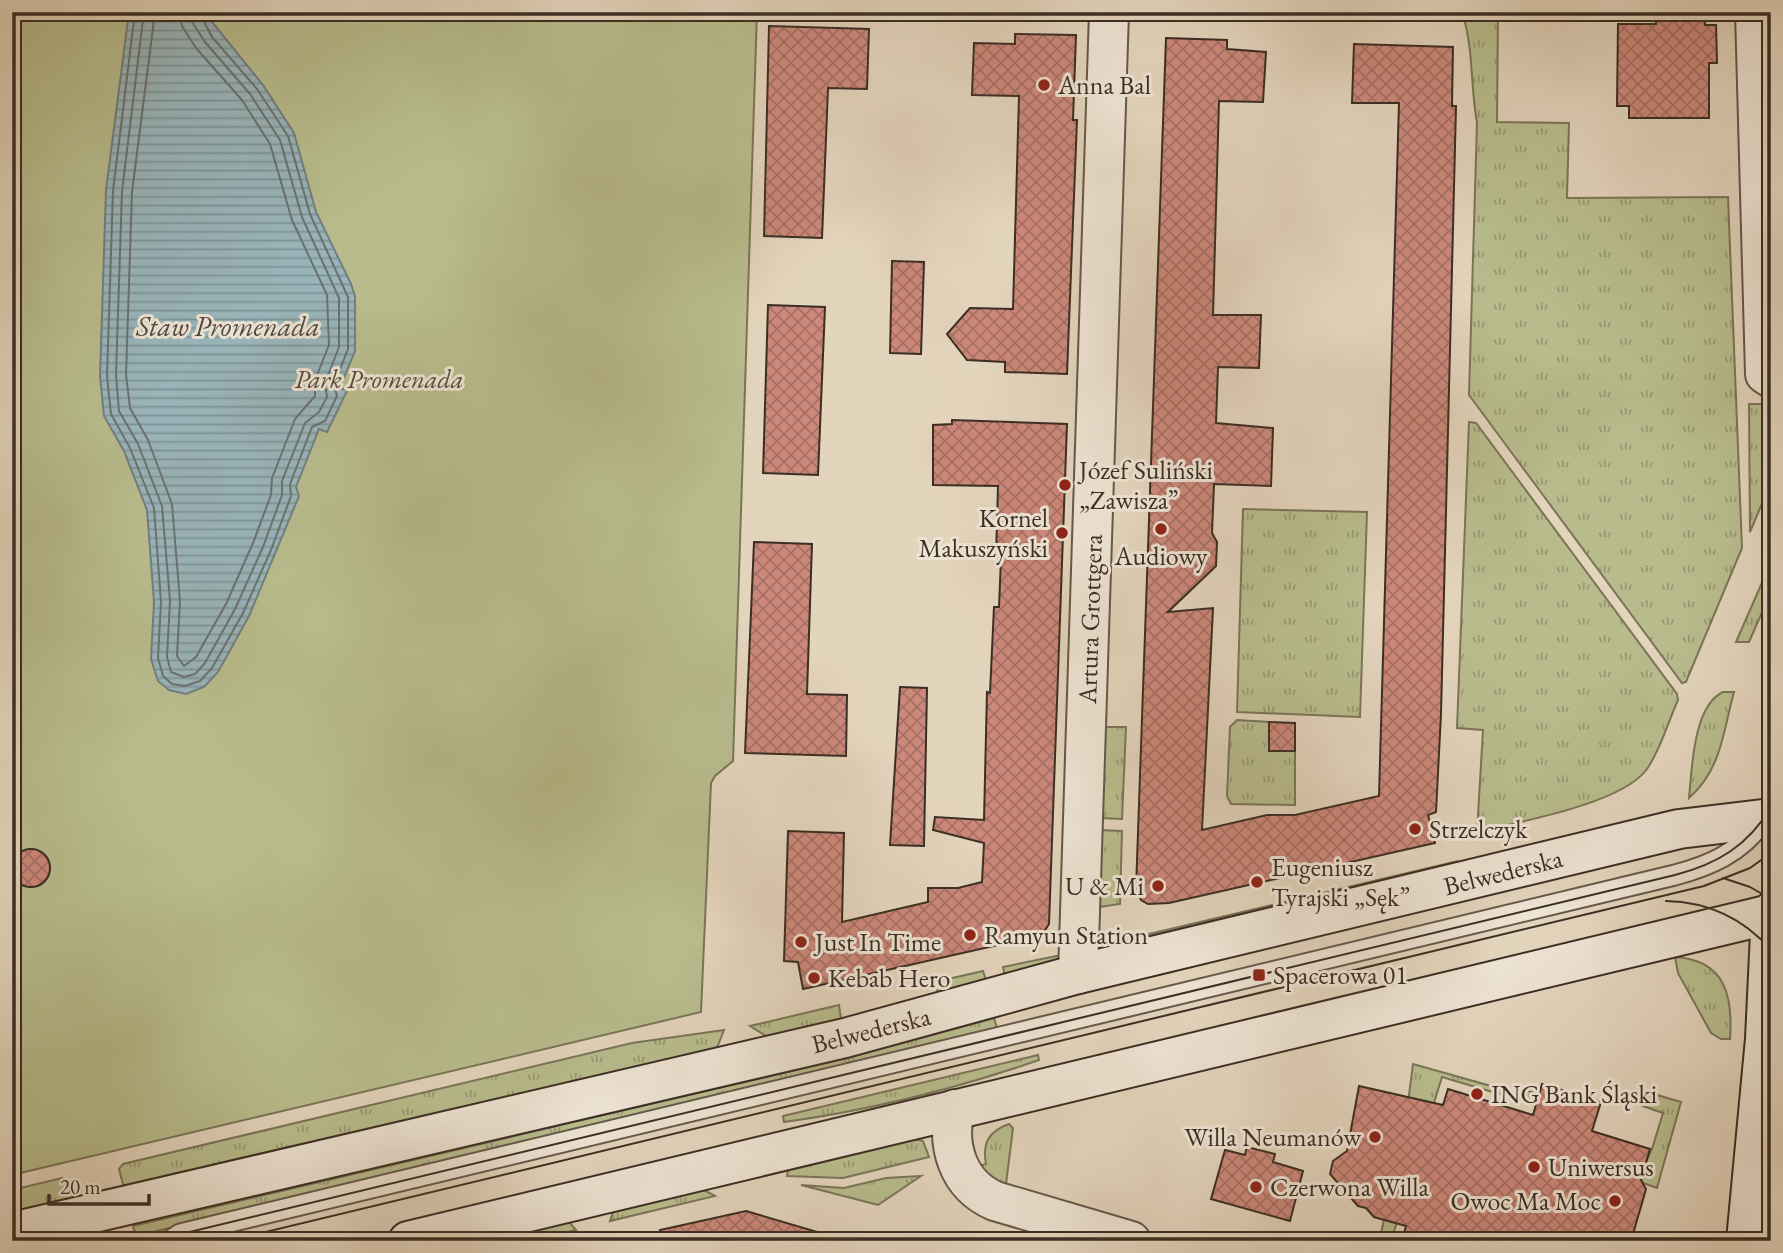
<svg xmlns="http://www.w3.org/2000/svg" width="1783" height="1253" font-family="'EB Garamond',serif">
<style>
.grass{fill:url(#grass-tufts);stroke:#7a7558;stroke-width:2}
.green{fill:#b8bc8d;stroke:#7a7558;stroke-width:2}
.water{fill:url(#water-rules);stroke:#737f7f;stroke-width:2}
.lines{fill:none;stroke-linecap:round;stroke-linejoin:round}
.shore{stroke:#6a7270;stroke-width:2}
.building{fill:url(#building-cross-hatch);stroke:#3b2e24;stroke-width:2}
.service-casing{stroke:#65584a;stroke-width:23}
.minor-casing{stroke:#65584a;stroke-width:42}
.secondary-casing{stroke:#3b2e24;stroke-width:42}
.service{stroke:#ede3d3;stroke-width:19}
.minor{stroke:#ede3d3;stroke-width:38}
.secondary{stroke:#ede3d3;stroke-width:38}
.tram{stroke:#3b2e24;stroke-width:2}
.poi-dot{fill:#8f2418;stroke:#ede3d3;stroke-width:2.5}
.labels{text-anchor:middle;stroke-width:6;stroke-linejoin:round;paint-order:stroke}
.poi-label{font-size:26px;fill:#3b2e24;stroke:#ede3d3;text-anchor:start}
.park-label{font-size:26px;font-style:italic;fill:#544a39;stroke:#ede3d3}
.street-label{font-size:26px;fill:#3b2e24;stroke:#ede3d3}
.water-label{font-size:28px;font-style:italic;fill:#4e4942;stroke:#ede3d3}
</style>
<defs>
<pattern id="grass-tufts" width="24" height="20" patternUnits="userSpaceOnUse" patternTransform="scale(1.75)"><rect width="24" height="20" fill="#b8bc8d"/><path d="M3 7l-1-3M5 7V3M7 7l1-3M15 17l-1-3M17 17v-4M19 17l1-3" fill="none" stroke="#979973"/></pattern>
<pattern id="water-rules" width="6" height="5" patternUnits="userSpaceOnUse" patternTransform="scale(1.75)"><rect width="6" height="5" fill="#99b5bb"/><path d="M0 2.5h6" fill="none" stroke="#7e9498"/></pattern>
<pattern id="building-cross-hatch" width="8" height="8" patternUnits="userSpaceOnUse" patternTransform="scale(1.75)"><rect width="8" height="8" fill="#cc887a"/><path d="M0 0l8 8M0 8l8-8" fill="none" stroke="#a77064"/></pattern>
</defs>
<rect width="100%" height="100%" fill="#e3d4bc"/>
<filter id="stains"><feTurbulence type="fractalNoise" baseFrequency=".00286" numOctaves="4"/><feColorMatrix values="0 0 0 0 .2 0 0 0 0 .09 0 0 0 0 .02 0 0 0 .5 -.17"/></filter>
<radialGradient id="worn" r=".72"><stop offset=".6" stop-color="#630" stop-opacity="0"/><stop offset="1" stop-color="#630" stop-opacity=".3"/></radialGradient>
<path class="grass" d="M1462,12H1498L1497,122L1569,123L1567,198L1728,197L1742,548L1686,682L1682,683L1469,395L1477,123C1470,84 1474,49 1462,12Z
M1749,404H1771V482L1750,532Z
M1469,422L1476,423L1677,694L1678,700C1668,722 1661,749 1647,769C1622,804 1518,822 1477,832L1483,730L1457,728Z
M1243,509L1367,512L1360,717L1237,712Z
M1771,562V592L1749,642H1736Z
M1723,692H1734C1723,731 1722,769 1689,798C1692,769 1693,706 1723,692Z
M1237,720L1269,722V751H1295V805L1231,804L1227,796L1230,727Z
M1104,727H1126L1122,819L1100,818Z
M1099,830L1122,831L1120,904L1099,907Z
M1458,861L1126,945L1119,944L1132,938Z
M1071,953L1074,956L1005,977L1003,967Z
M1675,957C1726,960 1733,997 1730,1039H1721L1711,1033L1678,973Z
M983,971L986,980L938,994L935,982Z
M839,1005L841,1019L766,1036L750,1026Z
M1072,1010H1076L136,1236L133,1226L854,1056L994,1018L997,1028Z
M724,1030L717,1048L124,1188L119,1169L123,1164L632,1043Z
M1038,1055L1039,1060C955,1089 872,1110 784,1122L783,1116Z
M1413,1064L1516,1093L1518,1088L1539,1094L1536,1105L1442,1077L1392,1238L1381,1234L1404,1119H1406Z
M1647,1092L1681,1102L1657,1188L1637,1181L1652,1149L1663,1113L1643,1106Z
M1009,1124L1013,1128L1005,1192L975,1167L986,1164C982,1143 989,1131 1009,1124Z
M915,1139L923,1141L929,1157L843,1178L787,1176L788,1169Z
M921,1176L878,1205L801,1185L844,1188L886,1178Z
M62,1178L72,1183L76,1199L12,1213V1190Z
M704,1190L715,1196L610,1221L613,1212Z
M569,1222L576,1230L529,1241L518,1240L517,1235Z"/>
<path class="green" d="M12,12H757L733,761L715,776L711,783L701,1012L12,1175Z"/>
<path class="water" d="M129,12H204L263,85L294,133L316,212L351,284L355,296V351L340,387L347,391L327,432L319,429L296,487L299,496L249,616L218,672L204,687L186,694L169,690L158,681L151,659L154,602L147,510L124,451L104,416L100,376L106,190Z"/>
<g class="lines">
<path class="shore" d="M135,12L113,191L107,376L111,414L130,448L154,508L161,602L158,658L163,676L172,684L185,686L200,681L212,668L243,613L271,550L291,496L290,484L312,427L325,421L337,396L334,385L348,349V297L310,214L288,136L257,89L212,37L199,12
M144,12L122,191L116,375L119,411L138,444L162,506L170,601L167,657L171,672L184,677L195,674L205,663L235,609L263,547L282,495V481L305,423L319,412L327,397L325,383L339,347V298L302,217L280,140L250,94L205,42L192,22L190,12
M155,12L132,192L126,375L130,408L148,440L172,504L180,601L177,656L184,666L196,657L226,604L253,543L271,495L272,478L295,419L315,396V380L329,345L327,295L292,220L270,144L242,100L196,48L182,26L179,12"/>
</g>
<path class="building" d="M1656,12H1705V25H1716L1717,63H1709V118H1629V106H1617L1618,24H1656Z
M769,26L869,29L867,89L828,88L822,238L764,236Z
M1015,34L1076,35L1073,120H1077L1067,374L1005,372V362L967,360L947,334L970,308L1013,309L1019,96L972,95L974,43L1015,44Z
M1166,38L1227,40V49L1266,52L1263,102L1219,101L1213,315H1261L1259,368L1218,367L1216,423L1273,428L1271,486L1214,484L1212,533L1217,542L1216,566L1168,612L1213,608L1202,830L1267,815H1295L1379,796L1399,103H1352L1354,44L1453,47L1452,106H1456L1441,714L1436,812L1428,815L1435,843L1169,903L1148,904L1141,900L1136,889Z
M892,261L924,262L921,354L890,353Z
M768,305L825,307L818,475L763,473Z
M952,420L1067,424L1049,924L1042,935L803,989L798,962L784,961L788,831L844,833L842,922L928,902V888H958L982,882L984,843L933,830L935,817L984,820L987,692L990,693L994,607H999L1001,559L996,558L998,486L933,485V425L952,424Z
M754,542L812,544L807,694L847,695L846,756L745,753Z
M900,687L927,688L924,846L890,845Z
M1269,722L1295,723V751H1269Z
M12 868a19 19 0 1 1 38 0a19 19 0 1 1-38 0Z
M1542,1084L1601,1102L1592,1131L1650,1149L1641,1180L1646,1189L1631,1241H1402L1406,1226L1374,1217L1366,1208L1358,1206L1330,1174L1333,1161L1347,1151L1359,1086L1443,1105L1448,1089L1533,1115Z
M1247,1147L1275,1154L1273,1162L1303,1171L1290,1221L1211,1199L1225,1150L1245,1155Z
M746,1211L824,1234L823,1241H661L660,1230Z"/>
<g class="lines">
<g class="service-casing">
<path id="service" d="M169,1241L180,1234L1675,875C1709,866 1740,853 1762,822"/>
</g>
<g class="minor-casing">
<path id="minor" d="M1755,12L1765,374L1771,378
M1078,974L1109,12
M955,1109C946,1146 958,1185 995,1201L1131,1241"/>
</g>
<g class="secondary-casing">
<path id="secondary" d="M12,1232L845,1038L1078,974L1679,829L1771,818
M408,1241L1771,914
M1746,1241L1765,1039L1771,912"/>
</g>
<use href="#service" class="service"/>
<use href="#minor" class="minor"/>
<use href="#secondary" class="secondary"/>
<path class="tram" d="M1723,878L1750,887L1771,899
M1666,901C1708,902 1744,919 1771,950
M152,1241L1675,875C1717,864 1748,846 1771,807
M228,1241L1704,886L1750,868L1771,853"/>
</g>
<g class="poi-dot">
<circle cx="1044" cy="85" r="7"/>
<circle cx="1065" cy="485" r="7"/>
<circle cx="1161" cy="529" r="7"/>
<circle cx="1062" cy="533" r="7"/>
<circle cx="1415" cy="829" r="7"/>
<circle cx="1257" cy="882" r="7"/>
<circle cx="1158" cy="886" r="7"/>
<circle cx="970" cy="935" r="7"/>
<circle cx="801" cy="942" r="7"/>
<rect x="1252" y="968" width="14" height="14" rx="3.5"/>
<circle cx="814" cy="978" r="7"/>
<circle cx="1477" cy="1094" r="7"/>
<circle cx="1375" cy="1137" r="7"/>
<circle cx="1534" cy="1167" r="7"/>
<circle cx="1256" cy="1187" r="7"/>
<circle cx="1615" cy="1201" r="7"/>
</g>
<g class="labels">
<g class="poi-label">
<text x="1058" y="94">Anna Bal</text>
<text x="1079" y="479">Józef Suliński<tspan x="1079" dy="30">„Zawisza”</tspan></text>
<text x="1048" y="527" text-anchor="end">Kornel<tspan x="1048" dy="30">Makuszyński</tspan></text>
<text x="1161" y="565" text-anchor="middle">Audiowy</text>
<text x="1429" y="838">Strzelczyk</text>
<text x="1271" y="876">Eugeniusz<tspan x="1271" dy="30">Tyrajski „Sęk”</tspan></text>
<text x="1144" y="895" text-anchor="end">U &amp; Mi</text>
<text x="984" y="944">Ramyun Station</text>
<text x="815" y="951">Just In Time</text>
<text x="1273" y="984">Spacerowa 01</text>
<text x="828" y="987">Kebab Hero</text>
<text x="1491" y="1103">ING Bank Śląski</text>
<text x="1361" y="1146" text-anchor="end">Willa Neumanów</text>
<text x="1548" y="1176">Uniwersus</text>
<text x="1270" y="1196">Czerwona Willa</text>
<text x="1601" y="1210" text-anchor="end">Owoc Ma Moc</text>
</g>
<g class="park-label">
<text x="379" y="388">Park Promenada</text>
</g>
<g class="street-label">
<text transform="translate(1090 619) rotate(-88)" y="9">Artura Grottgera</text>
<text transform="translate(1503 872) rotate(-14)" y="9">Belwederska</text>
<text transform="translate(871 1030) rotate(-14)" y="9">Belwederska</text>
</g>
<g class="water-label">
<text x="228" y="336">Staw Promenada</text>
</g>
</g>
<rect width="1783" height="1253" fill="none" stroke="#e3d4bc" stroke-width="42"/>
<rect x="14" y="14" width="1755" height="1225" fill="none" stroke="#3b2e24" stroke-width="3.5"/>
<rect x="21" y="21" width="1741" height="1211" fill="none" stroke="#3b2e24" stroke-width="2"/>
<path d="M49 1194v10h100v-10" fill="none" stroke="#3b2e24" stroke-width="3.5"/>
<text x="60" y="1194" font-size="21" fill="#3b2e24" stroke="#ede3d3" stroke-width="5" paint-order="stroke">20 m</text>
<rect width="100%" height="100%" filter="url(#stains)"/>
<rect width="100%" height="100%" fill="url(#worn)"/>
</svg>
